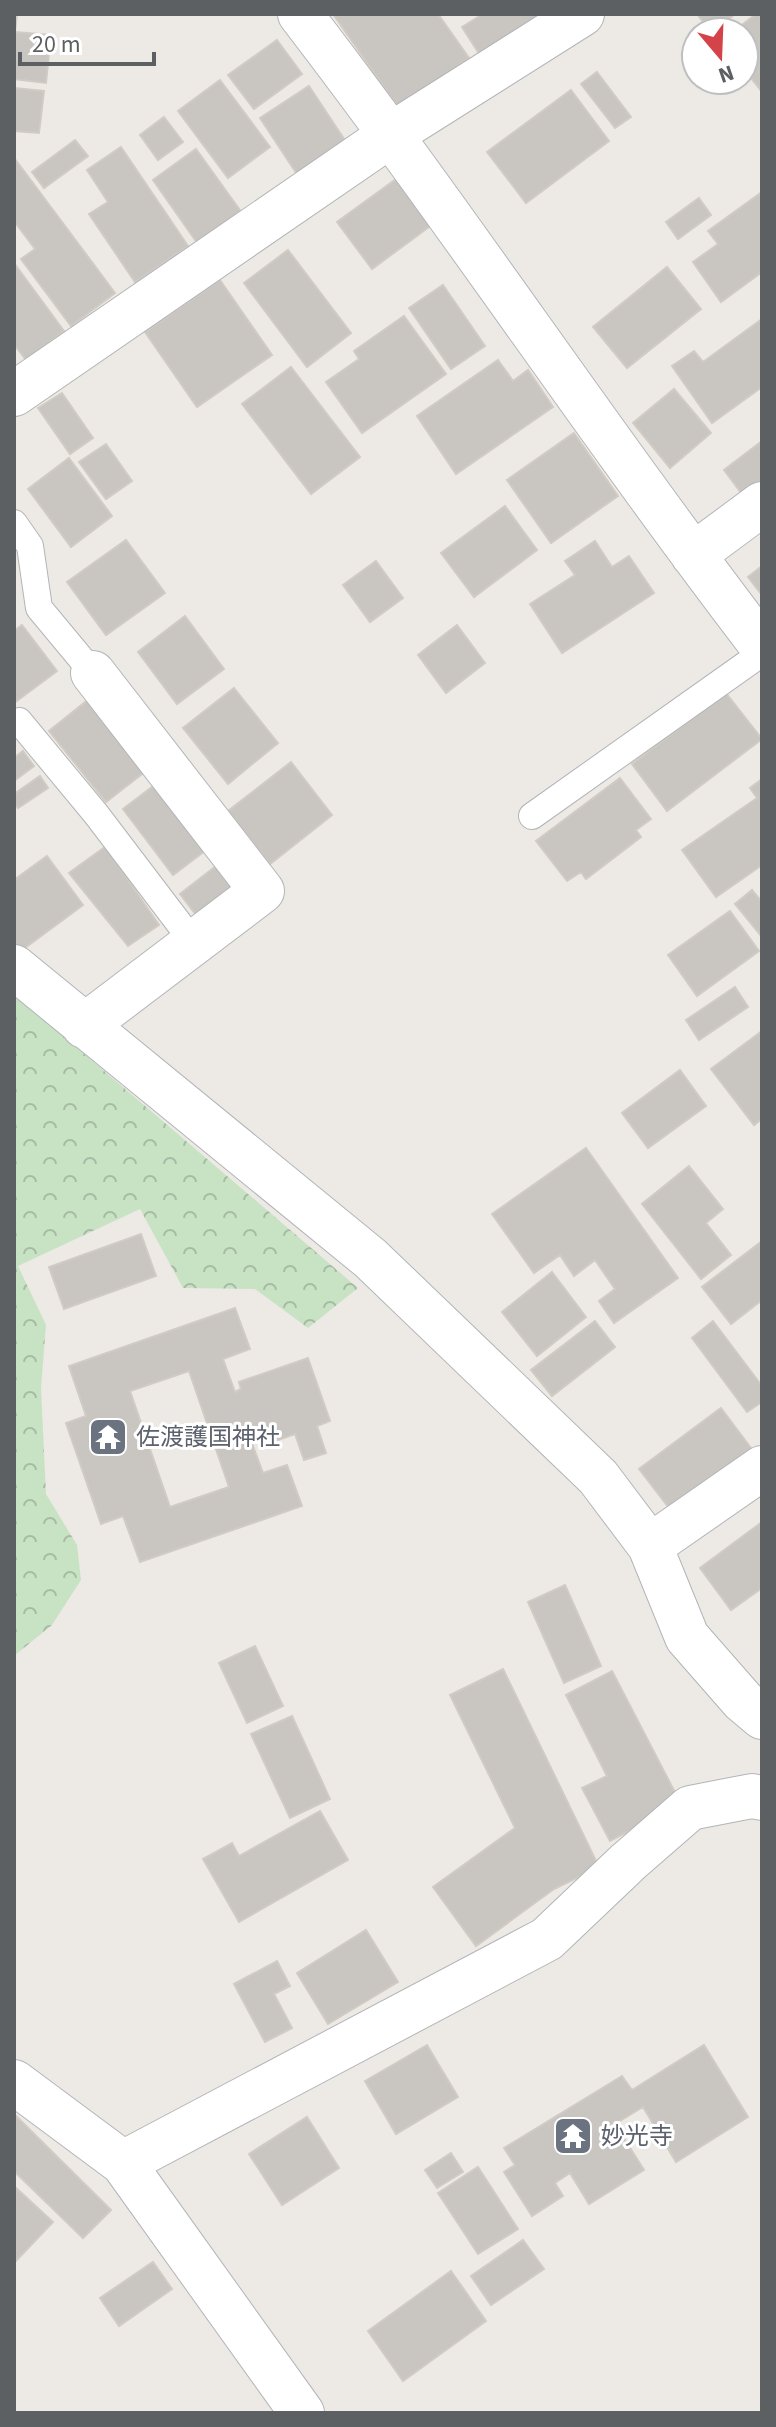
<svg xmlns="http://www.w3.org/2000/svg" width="776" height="2427" font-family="'Source Sans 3','Noto Sans JP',sans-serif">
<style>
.forest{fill:url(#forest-crowns)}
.building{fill:#c9c5c1;stroke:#d1cbc4;stroke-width:2;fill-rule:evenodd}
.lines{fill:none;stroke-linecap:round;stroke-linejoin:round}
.service-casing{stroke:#b2b5b8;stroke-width:28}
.minor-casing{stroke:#b2b5b8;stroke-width:46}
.service{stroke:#fff;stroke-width:26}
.minor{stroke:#fff;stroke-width:44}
.labels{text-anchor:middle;stroke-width:6;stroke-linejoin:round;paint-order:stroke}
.worship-label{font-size:24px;fill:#5b616d;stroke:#fff;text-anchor:start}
</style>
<defs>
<pattern id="forest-crowns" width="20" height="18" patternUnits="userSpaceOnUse" patternTransform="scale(2)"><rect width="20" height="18" fill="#c8e2c4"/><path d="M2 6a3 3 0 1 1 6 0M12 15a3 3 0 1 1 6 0" fill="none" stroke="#a6bba3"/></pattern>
</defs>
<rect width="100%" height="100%" fill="#edeae5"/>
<path class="forest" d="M14,994L358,1288L308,1328L255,1289L183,1288L140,1209L18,1266L46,1325L41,1388L46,1494L77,1545L81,1580L52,1625L14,1656Z"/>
<path class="building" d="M14,14H17L15,32L51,35L46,83L14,79Z
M333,14H438L469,58L398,107Z
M483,14H541L480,55L462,27Z
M697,14H735L711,32Z
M756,14H762V92L744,69V32H733Z
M277,40L302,74L254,109L228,75Z
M597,72L631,117L615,128L581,84Z
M220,80L270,147L228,178L178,111Z
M309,86L348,145L299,177L260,118Z
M14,88L44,91L39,133L14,131Z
M571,90L609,141L526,203L487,152Z
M164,117L183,142L158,160L140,135Z
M75,140L88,156L44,188L32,172Z
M121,147L188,246L135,282L89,214L108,202L87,170Z
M196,149L242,213L198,244L153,180Z
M15,159L115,293L71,326L21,259L35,249L14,221Z
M399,177L433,224L372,269L337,222Z
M762,192V272L721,302L693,262L718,244L708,231Z
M699,198L711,215L678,239L666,222Z
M288,250L351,333L307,367L244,283Z
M14,263L64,331L26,360L14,344Z
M667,267L701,309L627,368L593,327Z
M220,280L272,355L197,407L145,332Z
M443,285L485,346L451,369L409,308Z
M404,316L446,374L362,433L326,382L359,359L354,351Z
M762,319V387L712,423L672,366L694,351L703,362Z
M498,360L513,381L528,370L553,407L456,474L417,416Z
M291,367L360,457L311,494L242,404Z
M674,389L711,433L670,468L633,423Z
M62,393L93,438L70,454L38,408Z
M574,433L618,496L551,543L507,480Z
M762,441V492L748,502L724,470Z
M106,444L132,481L106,499L79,462Z
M69,458L112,516L71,547L28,489Z
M505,506L537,550L474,597L441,553Z
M126,540L165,593L106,635L67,582Z
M595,541L612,567L629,556L654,593L562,653L530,604L575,575L565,561Z
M376,561L403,598L370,622L343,585Z
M762,566V595L748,577Z
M185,616L224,669L177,704L138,652Z
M22,625L57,671L14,703V631Z
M457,625L485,663L446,693L418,655Z
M234,688L278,743L228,784L183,728Z
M726,693L762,739L667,811L632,764Z
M89,699L147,770L106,802L49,731Z
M23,751L34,766L14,781V758Z
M291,762L332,815L270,864L228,811Z
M40,776L48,788L18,808L14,802V794Z
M620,778L651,819L636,830L641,837L586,879L581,872L567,881L536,841Z
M762,779V865L716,897L682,850L757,798L750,788Z
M160,781L210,847L173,875L123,809Z
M105,847L159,925L128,946L69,873Z
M47,856L83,905L14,956V880Z
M216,866L240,897L203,924L180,894Z
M752,890L762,902V937L735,904Z
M730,911L759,951L697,996L668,955Z
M735,987L748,1007L699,1040L686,1020Z
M762,1031V1119L754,1125L711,1069Z
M680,1070L706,1106L648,1148L622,1113Z
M586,1148L678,1278L614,1323L599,1301L615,1289L595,1260L574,1276L560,1255L534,1273L492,1214Z
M689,1166L723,1209L706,1223L731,1255L701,1279L642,1204Z
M141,1234L156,1276L64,1309L49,1267Z
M762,1241V1300L731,1324L702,1287Z
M552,1272L586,1317L537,1356L502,1312Z
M235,1308L250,1349L223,1359L235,1392L241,1389L239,1382L308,1358L330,1421L317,1426L326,1453L304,1460L295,1434L261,1446L258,1435L250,1438L263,1473L287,1465L302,1506L140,1562L123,1516L101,1524L66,1423L86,1416L69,1366ZM189,1371L229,1487L170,1507L130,1391Z
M595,1321L615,1347L552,1396L531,1370Z
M713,1321L762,1386V1402L747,1412L692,1338Z
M721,1408L754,1452L673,1513L639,1469Z
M762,1522V1588L731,1610L700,1568Z
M565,1585L601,1666L564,1683L528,1602Z
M255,1646L283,1706L247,1723L219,1663Z
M503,1669L599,1867L554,1889L476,1946L433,1887L515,1828L450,1695Z
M612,1671L681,1804L610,1841L582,1788L607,1776L566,1695Z
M292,1716L330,1799L290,1818L251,1734Z
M320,1811L348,1860L239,1922L203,1859L232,1843L239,1856Z
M366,1930L398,1982L328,2024L297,1973Z
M277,1961L290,1986L274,1994L292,2028L265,2042L234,1984Z
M427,2045L458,2097L396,2134L365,2081Z
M704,2045L748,2117L676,2162L643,2107L615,2124L644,2170L589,2204L570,2173L555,2183L563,2196L532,2216L504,2172L515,2165L504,2148L622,2076L632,2090Z
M14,2114L111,2210L83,2238L14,2171Z
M307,2117L339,2168L282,2205L249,2154Z
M451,2153L463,2172L437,2188L425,2170Z
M478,2167L518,2229L478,2254L438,2193Z
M14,2186L53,2222L14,2263Z
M523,2240L544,2269L491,2305L471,2276Z
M153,2262L172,2289L119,2326L100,2298Z
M451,2271L486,2321L403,2381L368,2331Z"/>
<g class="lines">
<g class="service-casing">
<path id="service" d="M14,523L30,546L39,608L93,673
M14,725L19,721L96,814L194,943
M532,816L762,653"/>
</g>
<g class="minor-casing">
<path id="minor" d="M300,14C459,221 603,439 762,646
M14,394L392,134L582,14
M693,555L762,504
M14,967L370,1258L598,1477L650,1546L687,1637L743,1701L762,1717
M84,1026L262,891L93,673
M650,1546L762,1468
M14,2082L123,2163L302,2413
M123,2163L547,1939L628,1862L690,1808L752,1796L762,1798"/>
</g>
<use href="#service" class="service"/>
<use href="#minor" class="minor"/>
</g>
<defs>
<g id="temple-square" transform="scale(2)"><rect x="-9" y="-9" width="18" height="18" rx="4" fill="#6b7280" stroke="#fff"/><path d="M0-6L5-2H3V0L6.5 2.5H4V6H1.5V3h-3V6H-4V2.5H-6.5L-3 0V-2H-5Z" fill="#fff"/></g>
</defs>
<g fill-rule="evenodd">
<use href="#temple-square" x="108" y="1437"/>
<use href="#temple-square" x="573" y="2136"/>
</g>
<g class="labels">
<g class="worship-label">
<text x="136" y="1445">佐渡護国神社</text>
<text x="601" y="2144">妙光寺</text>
</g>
</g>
<rect width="776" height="2427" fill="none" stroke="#5d6063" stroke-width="32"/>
<g transform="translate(720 56) rotate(161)"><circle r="38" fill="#ffffff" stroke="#bebfc1" stroke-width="2"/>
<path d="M0-6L14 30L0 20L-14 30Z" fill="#d5434a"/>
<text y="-12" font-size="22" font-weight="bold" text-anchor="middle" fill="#5d6063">N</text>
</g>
<path d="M20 52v12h134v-12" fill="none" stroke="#5d6063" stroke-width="4"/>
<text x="32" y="52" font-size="24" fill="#5d6063" stroke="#ffffff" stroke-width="6" paint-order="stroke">20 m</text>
</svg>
